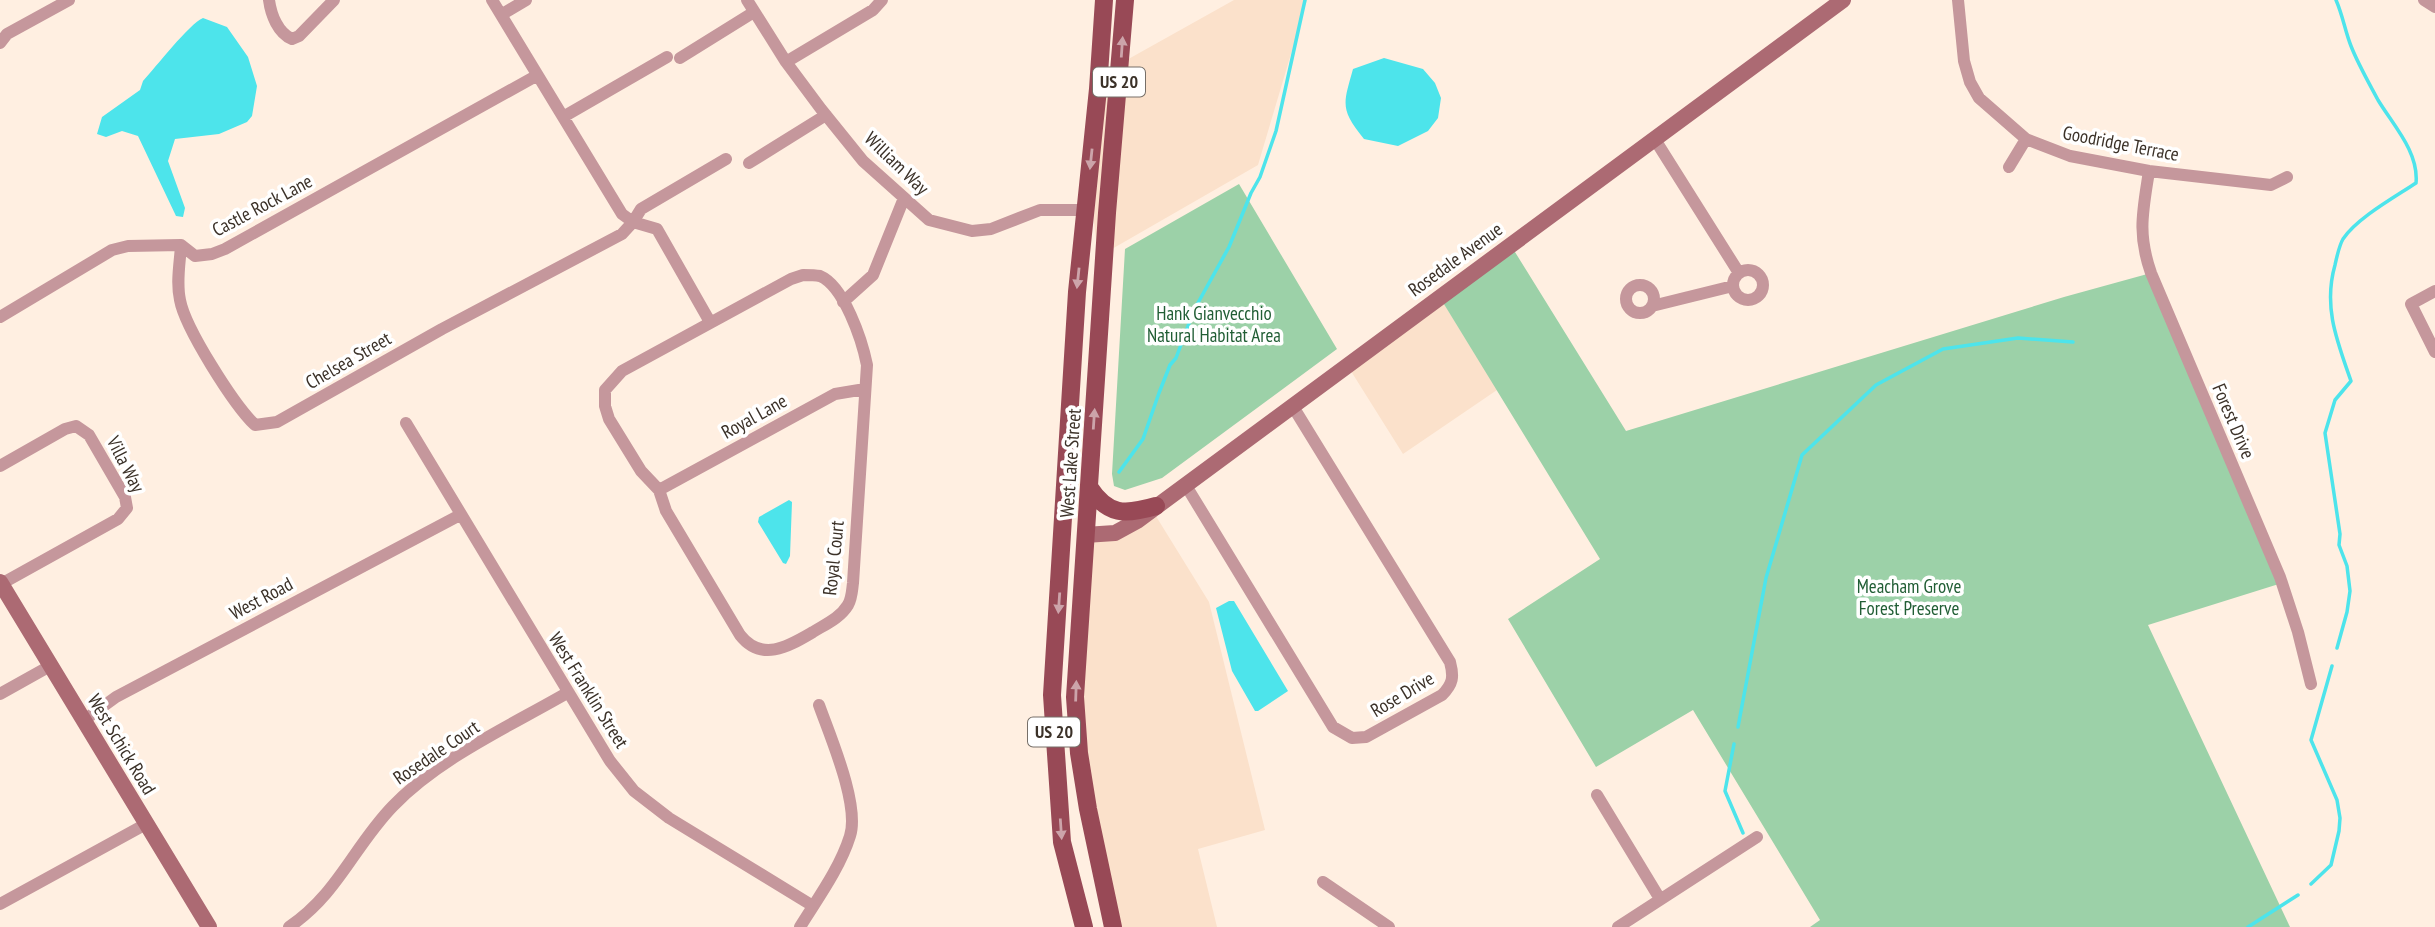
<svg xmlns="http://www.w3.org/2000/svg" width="2435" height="927" font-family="'PT Sans Narrow',sans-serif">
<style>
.built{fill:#fbe1cb}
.green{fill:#9cd1a8}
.water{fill:#4de4eb}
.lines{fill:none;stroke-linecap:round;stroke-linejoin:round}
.stream{stroke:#4de4eb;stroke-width:3.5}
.street{stroke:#c5979c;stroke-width:12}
.secondary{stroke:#ac6a73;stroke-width:16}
.primary{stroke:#984956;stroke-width:18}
.oneway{fill:#cca4aa}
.labels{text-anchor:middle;stroke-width:7;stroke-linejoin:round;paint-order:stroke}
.shield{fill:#fff;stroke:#766f68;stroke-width:2}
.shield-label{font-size:18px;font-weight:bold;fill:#3b3128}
.street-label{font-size:19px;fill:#3b3128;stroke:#fff}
.park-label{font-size:19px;fill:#215e35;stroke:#fff}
</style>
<rect width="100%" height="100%" fill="#ffefe1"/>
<path class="built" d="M1234,0H1307L1258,165L1098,257L1093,213L1107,71Z
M1441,299L1497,390L1403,454L1349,368Z
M1154,513L1209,602L1265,830L1198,849L1217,927H1117L1081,720L1088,538Z"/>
<path class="green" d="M1239,184L1337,349L1162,478L1125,490L1114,486L1112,474L1125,249Z
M1510,244L1626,431L2064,297L2151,273L2282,583L2148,625L2290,927H1810L1820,920L1693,710L1596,767L1508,619L1600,559L1439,296Z"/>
<path class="water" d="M203,18L227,27L248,57L257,86L252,116L247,122L219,134L175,139L168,161L185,208L183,217L176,216L138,136L122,131L106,137L97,134L102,117L140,90L143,81C156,67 189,24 203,18Z
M1384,58L1423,69L1435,83L1441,98L1438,118L1428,131L1398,146L1364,139C1340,109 1343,105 1353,69Z
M789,500L792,502L790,556L786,564L783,563L758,522L759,517Z
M1229,601H1234L1288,691L1258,711H1255L1232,671L1216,608Z"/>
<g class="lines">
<path class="stream" d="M2336,0C2343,16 2345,31 2351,46C2358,64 2369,83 2378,100C2393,125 2419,152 2416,183C2395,197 2357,218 2343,239C2339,246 2337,256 2335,265C2323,307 2337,341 2351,381L2335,400L2325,433L2340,534L2339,545L2347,566L2350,591L2347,612L2337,648
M1119,472L1143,439L1159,393L1170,365L1176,358L1194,310L1229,247L1251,193L1260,177L1276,131L1305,0
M1738,727L1766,578L1802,455L1876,385L1943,349L2018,338L2073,342
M1734,744L1725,791L1743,833
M2311,884L2331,865L2339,831L2340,818L2337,800L2311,740L2332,666
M2248,927L2298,895"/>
<path class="street" d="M269,0C271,15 278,33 292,39L299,36L334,0
M492,0L622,214L633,222L657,229L710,322
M747,0L786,62L821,109L863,161L929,220L972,231L991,229L1040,210H1085
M1958,0L1964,61L1970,82L1979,98L2026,139L2070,156L2149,171L2271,185L2287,177
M2424,0L2435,7
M501,15L526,0
M0,43L7,34L69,0
M680,58L754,12
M786,62L873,10L882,0
M563,117L667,57
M1654,138L1739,273
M749,163L826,115
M2009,167L2026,139
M2149,171C2143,211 2137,233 2151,273L2280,577L2298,632L2311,684
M181,245C180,263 176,282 180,300C185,328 234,405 255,425L277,422L442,329L622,234L633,222L641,209L726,159
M1733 285a15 15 0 1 1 30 0a15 15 0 1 1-30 0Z
M803,275C808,275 815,275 820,276C844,286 862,340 867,365L853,583C852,590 852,598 848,605C840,618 826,624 813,632C789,646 762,663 740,635L666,511L659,490L641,471L609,419L605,406V390L622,371L791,279Z
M1626 299a14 14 0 1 1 28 0a14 14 0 1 1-28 0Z
M2435,291L2411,304L2435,352
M843,302L873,275L904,198
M1652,306L1733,286
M0,317L112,250L128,246L181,245L195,256L212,254L225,249L536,76
M406,423L610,761L634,791L669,818L813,906
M0,466L65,429L76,426L89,435L125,497L127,508L118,519L1,584
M1185,484L1333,727L1352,738L1366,737L1442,695C1453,684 1454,677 1450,662L1292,405
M659,490L835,394L865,389
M0,694L50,666
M83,721L116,697L460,515
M1597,795L1660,899
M1323,882L1389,927
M0,904L146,824
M289,927C338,894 354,846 393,806C439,758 510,726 567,693
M800,927C818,898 840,868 850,836C860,805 830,736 819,705
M1618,927L1757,837"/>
<path class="secondary" d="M1085,535L1115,533L1137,521L1843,0
M0,582L209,927"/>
<path class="primary" d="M1089,487C1108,516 1125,515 1156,506
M1084,927L1062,842L1052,695L1077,292L1098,89L1104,0
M1113,927L1088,809L1079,753L1075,697L1107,213L1125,0"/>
</g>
<defs><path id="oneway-solid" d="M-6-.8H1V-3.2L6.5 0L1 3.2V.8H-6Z" transform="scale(1.75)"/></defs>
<g class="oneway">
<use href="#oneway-solid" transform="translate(1122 47) rotate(-86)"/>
<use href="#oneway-solid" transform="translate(1091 159) rotate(96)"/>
<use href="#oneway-solid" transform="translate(1078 278) rotate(96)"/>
<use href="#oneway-solid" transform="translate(1094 419) rotate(-86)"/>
<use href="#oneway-solid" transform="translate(1059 603) rotate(94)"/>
<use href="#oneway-solid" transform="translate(1076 691) rotate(-88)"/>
<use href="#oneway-solid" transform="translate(1061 829) rotate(86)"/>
</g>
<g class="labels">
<g class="shield">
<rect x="1093" y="67.5" width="52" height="29" rx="5"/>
<rect x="1028" y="717.5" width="52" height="29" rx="5"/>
</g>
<g class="shield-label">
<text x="1119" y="88">US 20</text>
<text x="1054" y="738">US 20</text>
</g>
<g class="street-label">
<text transform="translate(2121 143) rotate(11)" y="7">Goodridge Terrace</text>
<text transform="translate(897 163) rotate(44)" y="7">William Way</text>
<text transform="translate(262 205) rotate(-28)" y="7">Castle Rock Lane</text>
<text transform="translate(1455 259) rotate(-36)" y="7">Rosedale Avenue</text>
<text transform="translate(348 360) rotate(-30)" y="7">Chelsea Street</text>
<text transform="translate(754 416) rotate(-29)" y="7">Royal Lane</text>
<text transform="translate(2234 421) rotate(67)" y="7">Forest Drive</text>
<text transform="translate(1070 463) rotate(-86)" y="7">West Lake Street</text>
<text transform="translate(126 464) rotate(63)" y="7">Villa Way</text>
<text transform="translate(833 558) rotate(-84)" y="7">Royal Court</text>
<text transform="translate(261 598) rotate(-28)" y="7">West Road</text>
<text transform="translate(589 690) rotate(58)" y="7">West Franklin Street</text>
<text transform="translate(1402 694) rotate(-31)" y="7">Rose Drive</text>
<text transform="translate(122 744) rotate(59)" y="7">West Schick Road</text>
<text transform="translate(436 752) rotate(-34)" y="7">Rosedale Court</text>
</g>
<g class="park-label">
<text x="1214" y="320">Hank Gianvecchio<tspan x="1214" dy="22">Natural Habitat Area</tspan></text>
<text x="1909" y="593">Meacham Grove<tspan x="1909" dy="22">Forest Preserve</tspan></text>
</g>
</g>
</svg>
